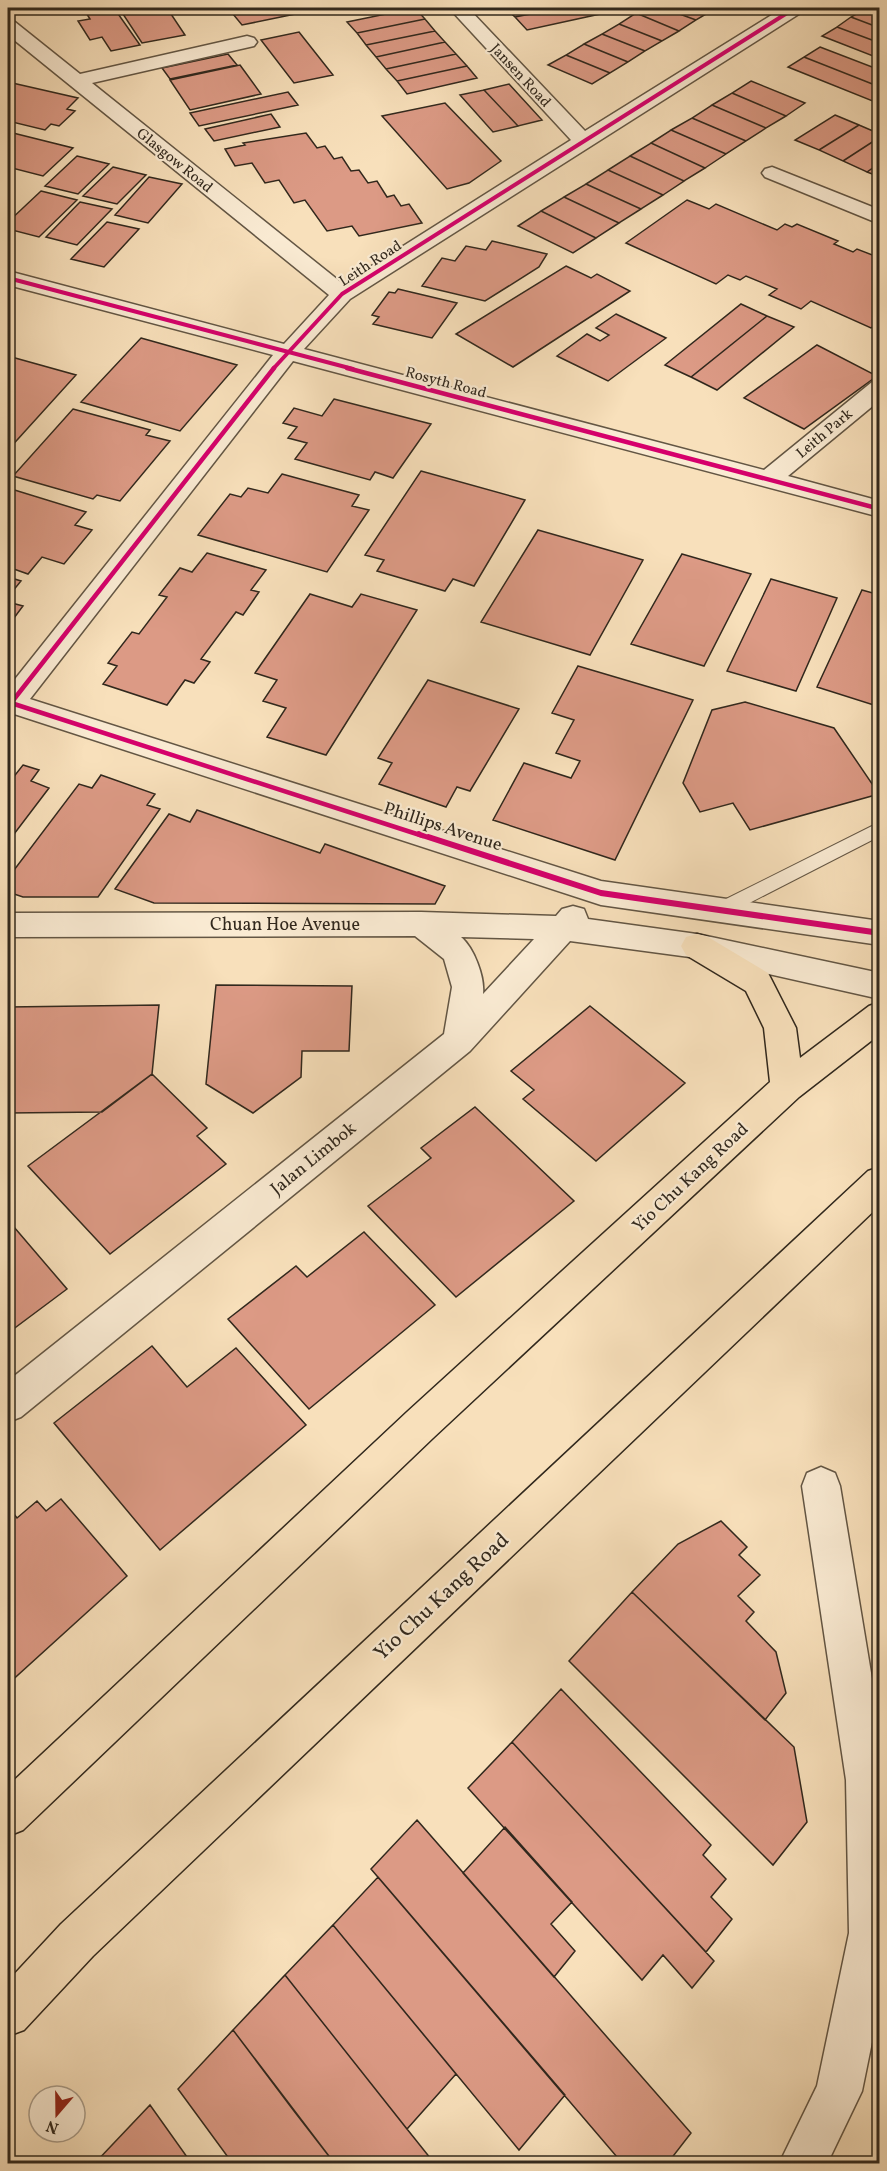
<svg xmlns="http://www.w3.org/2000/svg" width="887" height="2171" font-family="Vollkorn,serif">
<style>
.building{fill:#dc9a85;stroke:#31281d;stroke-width:1.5}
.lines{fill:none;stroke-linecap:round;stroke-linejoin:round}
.lane-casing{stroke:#635644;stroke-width:2}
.street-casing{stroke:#635644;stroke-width:3}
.primary-casing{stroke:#31281d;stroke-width:3}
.lane{fill:#faebd3;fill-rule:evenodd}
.street{fill:#faebd3;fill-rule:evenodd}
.primary{fill:#f8e0bb;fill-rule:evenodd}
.cycleway-far2-casing{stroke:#faebd3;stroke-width:6}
.cycleway-far1-casing{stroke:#faebd3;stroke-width:8}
.cycleway-casing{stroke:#faebd3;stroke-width:10}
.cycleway-far2{stroke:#d6006c;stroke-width:4}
.cycleway-far1{stroke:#d6006c;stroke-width:4.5}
.cycleway{stroke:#d6006c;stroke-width:6}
.labels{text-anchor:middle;stroke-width:4.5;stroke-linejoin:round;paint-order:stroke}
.far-street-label{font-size:15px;fill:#31281d;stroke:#faebd3}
.street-label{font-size:18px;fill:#31281d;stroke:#faebd3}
.near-street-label{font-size:21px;fill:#31281d;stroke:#faebd3}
</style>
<rect width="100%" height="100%" fill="#f8e0bb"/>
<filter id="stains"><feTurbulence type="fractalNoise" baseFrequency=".00333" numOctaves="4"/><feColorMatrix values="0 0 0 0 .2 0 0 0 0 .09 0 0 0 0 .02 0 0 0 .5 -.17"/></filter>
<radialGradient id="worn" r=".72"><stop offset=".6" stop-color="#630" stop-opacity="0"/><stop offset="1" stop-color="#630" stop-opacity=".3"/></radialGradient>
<path class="building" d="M83,8H114L140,45L111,51L102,37L90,40L78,21L90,19Z
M119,8H167L185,35L142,43Z
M228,8H301L305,12L242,25Z
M415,8L425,19L357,33L347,22Z
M505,8H561L515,17Z
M561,8H593L600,14L527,30L515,17Z
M646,8H663L696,20L679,31L636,13Z
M663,8H705L713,10L696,20Z
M865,9L880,14V28L851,17Z
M636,13L679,31L662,41L619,24Z
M851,17L880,28V43L837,27Z
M425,19L435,31L366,45L357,33Z
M619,24L662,41L645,51L602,34Z
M837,27L880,43V52L873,56L822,36Z
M435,31L445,42L376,57L366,45Z
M299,32L333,75L294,83L261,40Z
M602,34L645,51L628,62L584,44Z
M445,42L456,54L386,69L376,57Z
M584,44L628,62L610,73L566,55Z
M820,47L880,70V87L804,57Z
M228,54L237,65L170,79L162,68Z
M456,54L467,66L397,81L386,69Z
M566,55L610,73L592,84L548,65Z
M804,57L880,87V104L788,67Z
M240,65L261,94L190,110L170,80Z
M467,66L477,78L407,94L397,81Z
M751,81L805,103L786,116L732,93Z
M8,82L78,98L67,109L75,111L59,126L51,124L45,130L8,121Z
M509,84L542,120L518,126L484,90Z
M484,90L518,126L493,132L460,95Z
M288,92L298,105L199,126L190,113Z
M732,93L786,116L766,128L712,105Z
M445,103L501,161L469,183L447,189L382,116Z
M712,105L766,128L746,141L692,118Z
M271,114L280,127L214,141L205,129Z
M835,115L859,125L819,150L795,140Z
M692,118L746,141L726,154L671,130Z
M859,125L880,134V137L843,161L819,150Z
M671,130L726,154L705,168L651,143Z
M9,132L73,148L43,176L8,167Z
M306,133L317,148L325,146L334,159L342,157L351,171L359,170L368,183L377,181L387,197L394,195L401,206L409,204L422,223L359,236L352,226L327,231L305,200L294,203L279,180L265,183L252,163L235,166L225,149L245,145L243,143Z
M880,137V163L867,172L843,161Z
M651,143L705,168L684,181L630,156Z
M77,156L109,164L78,194L45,186Z
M630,156L684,181L663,195L608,170Z
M880,163V177L867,172Z
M113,167L146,175L117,204L83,196Z
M608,170L663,195L641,209L586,184Z
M149,177L182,184L148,223L115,215Z
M586,184L641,209L619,223L564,197Z
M41,191L77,200L39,237L8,229V222Z
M564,197L619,223L596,238L541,211Z
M687,200L709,209L716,204L777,230L785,224L792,227L797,224L838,241L834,244L853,252L857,249L880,258V323L871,328L811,301L801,309L769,295L777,289L746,276L740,280L728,275L716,284L626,243Z
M80,202L112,209L77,245L46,237Z
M541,211L596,238L573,253L518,226Z
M107,222L139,229L104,267L71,259Z
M492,241L547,254L539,267L485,301L422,286L442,258L455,261L466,246L486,250Z
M566,266L591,278L597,274L630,291L513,367L456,334Z
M398,289L457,303L432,338L373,324L379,317L372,315L389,292L395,293Z
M741,304L767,316L691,377L665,365Z
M616,314L666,338L608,381L557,356L587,334L600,341L609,335L596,328Z
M767,316L794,327L717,390L691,377Z
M141,338L237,365L180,431L81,402Z
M817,345L877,376L804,429L744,398Z
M8,356L76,375L8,450Z
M334,399L431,424L393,478L375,472L370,480L295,459L307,443L288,438L297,427L283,423L294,408L322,416Z
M73,409L150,430L146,435L170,441L120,501L97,495L93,499L13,476Z
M421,471L525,500L474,586L453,579L445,591L377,571L384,560L365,555Z
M282,474L359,495L352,506L369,510L327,572L198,535L230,494L241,497L248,488L268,493Z
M8,488L86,512L75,525L92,530L64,564L42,557L28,574L8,567Z
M538,530L643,560L590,655L481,622Z
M207,553L266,570L251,590L259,592L243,615L236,612L201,659L210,662L194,683L185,680L167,705L103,684L117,666L108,663L132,632L139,634L167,597L159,595L180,568L192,572Z
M682,554L751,574L704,666L631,644Z
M8,577L21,581L8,597Z
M771,579L837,598L796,691L727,671Z
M862,590L880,595V707L817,687Z
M310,594L352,607L361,594L417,610L326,755L267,737L286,708L263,701L277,680L255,673Z
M8,602L23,606L8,626Z
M578,666L693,700L615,860L493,820L524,763L571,778L580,761L556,753L574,720L552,713Z
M428,680L519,709L470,791L457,787L446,807L379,784L392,763L378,758Z
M745,702L834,728L879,794L750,830L733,803L700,812L683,783L712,710Z
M23,765L39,770L31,781L49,788L8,842V784Z
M101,775L155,794L147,805L160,809L98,897H23L8,892V878L79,784L92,788Z
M197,810L320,853L325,844L445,886L435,904L154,903L115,889L169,814L190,822Z
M216,985L352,986L349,1051H302L301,1077L253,1113L206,1084Z
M159,1005L152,1074L102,1112L8,1113V1007Z
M590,1006L685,1083L596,1161L523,1099L534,1090L511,1071Z
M152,1074L207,1128L197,1136L226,1164L110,1254L28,1166Z
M475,1107L574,1201L456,1297L368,1206L431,1158L421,1148Z
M8,1220L67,1289L8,1333Z
M364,1232L435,1305L309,1409L228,1319L296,1266L307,1277Z
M152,1346L187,1387L236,1348L306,1425L160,1550L54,1423Z
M61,1499L127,1576L8,1684V1506L17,1518L37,1501L46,1511Z
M721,1521L747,1547L739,1555L760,1575L738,1596L754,1612L746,1621L776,1652L786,1693L765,1720L632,1592L678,1544Z
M632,1592L794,1747L807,1822L773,1865L569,1661Z
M561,1689L711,1845L703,1855L726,1879L711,1897L732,1919L706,1952L512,1742Z
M512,1742L714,1961L692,1988L663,1955L642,1980L468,1788Z
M417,1820L691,2133L667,2164H623L371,1869Z
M505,1827L572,1902L551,1924L575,1951L554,1977L463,1873Z
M378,1877L565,2095L519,2150L333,1925Z
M333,1925L456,2074L407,2129L285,1975Z
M285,1975L407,2129L435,2164H335L233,2030Z
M233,2030L294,2111L335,2164H233L178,2089Z
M150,2105L192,2164H94Z"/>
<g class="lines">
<g class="lane-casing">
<path id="lane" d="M880,822V836L724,916L718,918L712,916L709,911L712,906Z"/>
</g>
<g class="street-casing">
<path id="street" d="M449,8H468L585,131L783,8H804L802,12L350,299L304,349L764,470L872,382L880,380V400L788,476L880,501V517L293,361L30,699L601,881L880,921V945L601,905L8,712V688L273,355L8,285V271L284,344L329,295L8,35V20L15,22L80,74L247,36L254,38L257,42L254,46L92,83L343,284L571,140Z
M772,167L880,210V224L765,177L762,173L765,169Z
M573,906L584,909L588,919L697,934L880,973V999L697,958L570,941L470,1051L21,1417L8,1422V1381L444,1034L452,987L444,959L415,936L8,937V913L421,912L556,916L562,909ZM461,937L534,939L483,994C485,977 474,948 461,937Z
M821,1467L835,1473L840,1486L880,1727V2003L862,2091L827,2164H779L817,2086L849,1933L846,1780L802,1486L807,1473Z"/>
</g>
<g class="primary-casing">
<path id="primary" d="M697,934L708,937L768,973L796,1028L800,1058L869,1006L880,1002V1034L799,1097L433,1438L23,1830L8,1836V1786L407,1412L770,1082L764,1028L746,991L686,955L681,946L686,937Z
M880,1167V1205L93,1956L24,2030L8,2036V1981L61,1924L868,1171Z"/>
</g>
<use href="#lane" class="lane"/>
<use href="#street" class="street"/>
<use href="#primary" class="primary"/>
<g class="cycleway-far2-casing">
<path id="cycleway-far2" d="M8,278L353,369
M273,369L342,294L795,8"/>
</g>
<g class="cycleway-far1-casing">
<path id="cycleway-far1" d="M347,368L880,509
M8,702L423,836
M11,703L274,368"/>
</g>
<g class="cycleway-casing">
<path id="cycleway" d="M419,834L601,893L880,933"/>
</g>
<use href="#cycleway-far2" class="cycleway-far2"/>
<use href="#cycleway-far1" class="cycleway-far1"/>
<use href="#cycleway" class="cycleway"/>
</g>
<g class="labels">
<g class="far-street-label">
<text transform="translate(521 75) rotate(47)" y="5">Jansen Road</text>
<text transform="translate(175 160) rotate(39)" y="5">Glasgow Road</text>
<text transform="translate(370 263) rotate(-33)" y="5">Leith Road</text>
<text transform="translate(446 382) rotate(15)" y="5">Rosyth Road</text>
<text transform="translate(824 433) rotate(-40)" y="5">Leith Park</text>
</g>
<g class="street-label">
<text transform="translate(443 826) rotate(18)" y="6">Phillips Avenue</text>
<text x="285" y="930">Chuan Hoe Avenue</text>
<text transform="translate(313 1158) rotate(-39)" y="6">Jalan Limbok</text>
<text transform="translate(690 1177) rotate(-43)" y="6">Yio Chu Kang Road</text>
</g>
<g class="near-street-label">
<text transform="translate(441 1596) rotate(-43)" y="7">Yio Chu Kang Road</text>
</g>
</g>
<rect width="887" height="2171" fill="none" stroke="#f8e0bb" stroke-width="30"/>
<rect x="9" y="9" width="869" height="2153" fill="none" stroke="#31281d" stroke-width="3"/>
<rect x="15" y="15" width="857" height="2141" fill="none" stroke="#31281d" stroke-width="1.5"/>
<g transform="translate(57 2114) rotate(200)"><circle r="28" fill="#faebd3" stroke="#aa9d8a" stroke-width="1.5"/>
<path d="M0-4.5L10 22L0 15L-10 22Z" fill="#8f2418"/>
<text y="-9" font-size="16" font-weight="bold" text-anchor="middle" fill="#31281d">N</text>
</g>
<rect width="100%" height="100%" filter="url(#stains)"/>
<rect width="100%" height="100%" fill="url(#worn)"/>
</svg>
